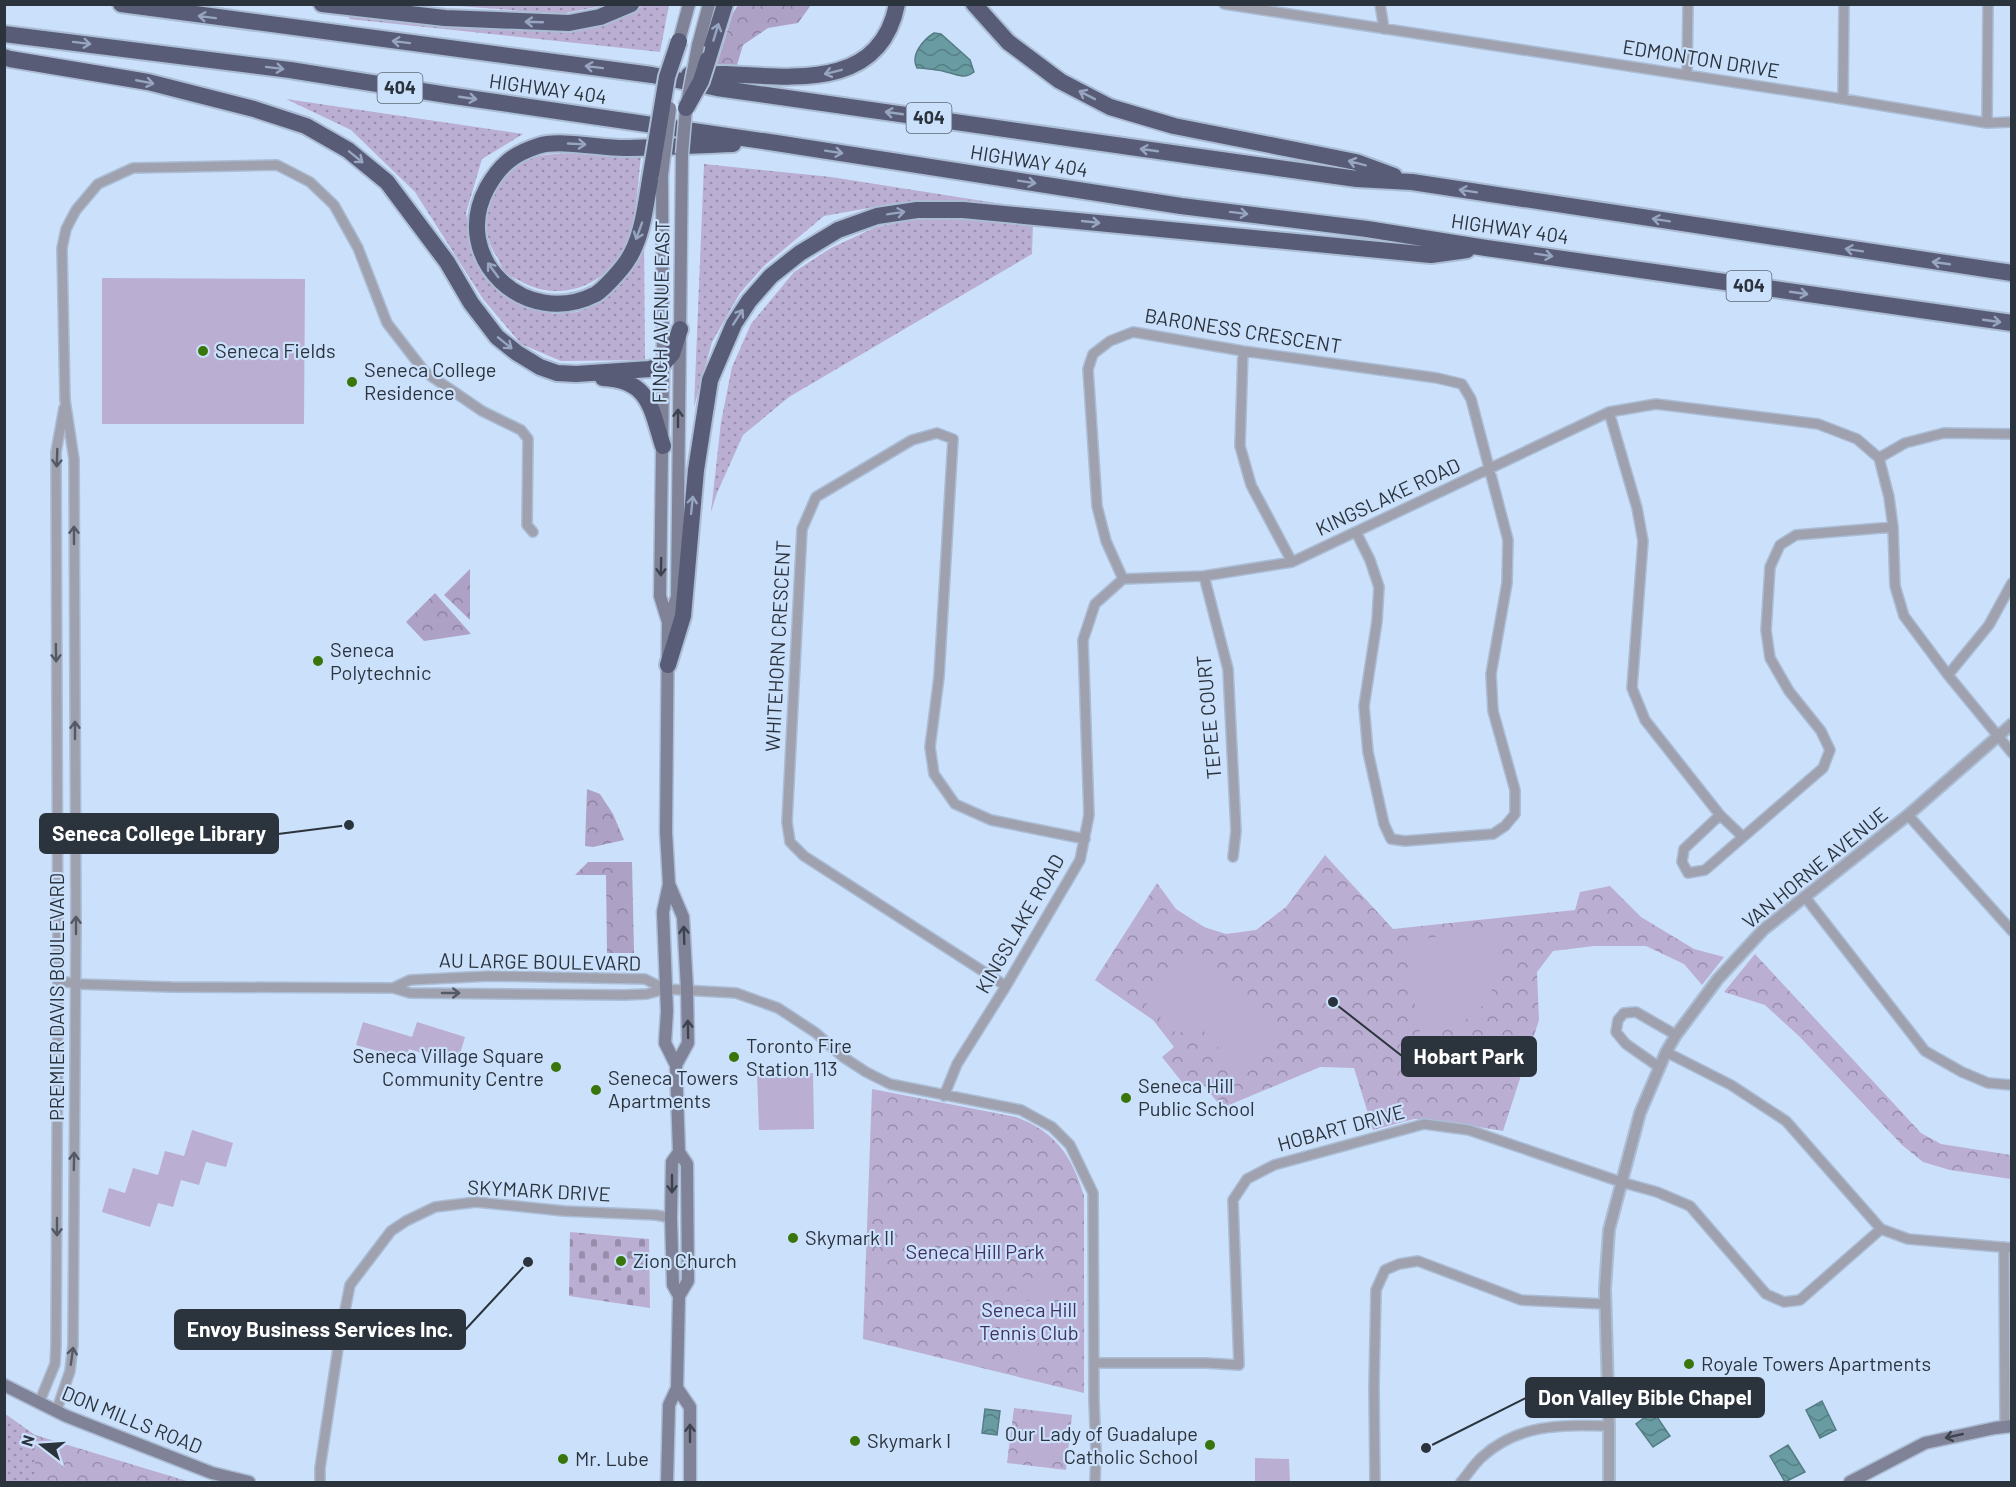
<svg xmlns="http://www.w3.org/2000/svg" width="2016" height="1487" font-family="Barlow,sans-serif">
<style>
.grass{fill:url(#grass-dots)}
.forest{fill:url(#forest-crowns)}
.cemetery{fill:url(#cemetery-stones)}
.park{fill:url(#park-crowns)}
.garden{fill:#bbaed3}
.water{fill:url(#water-waves);stroke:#567c84;stroke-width:1.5}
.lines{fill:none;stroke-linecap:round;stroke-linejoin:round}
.minor-casing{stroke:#abbdd5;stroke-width:12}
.tertiary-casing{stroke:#abbdd5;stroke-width:14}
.secondary-casing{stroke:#abbdd5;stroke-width:15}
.motorway-casing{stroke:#abbdd5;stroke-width:20}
.minor{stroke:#9fa1ae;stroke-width:9}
.tertiary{stroke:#9fa1ae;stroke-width:10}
.secondary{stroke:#808397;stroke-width:12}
.motorway{stroke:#585c77;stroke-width:16}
.secondary-bridge-casing{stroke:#abbdd5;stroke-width:15;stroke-linecap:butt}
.motorway-bridge-casing{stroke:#abbdd5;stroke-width:20;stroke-linecap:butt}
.secondary-bridge{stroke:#808397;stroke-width:12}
.motorway-bridge{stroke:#585c77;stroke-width:16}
.oneway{stroke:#97a5c0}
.oneway2{stroke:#3c434f}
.oneway3{stroke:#545a65}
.poi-dot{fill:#38750b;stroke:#cbe0fb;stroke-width:2}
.labels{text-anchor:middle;stroke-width:4.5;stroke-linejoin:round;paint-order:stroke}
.shield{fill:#cbe0fb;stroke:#5b6776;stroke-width:1.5}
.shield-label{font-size:18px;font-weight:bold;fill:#2b333d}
.street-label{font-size:20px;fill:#2b333d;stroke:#cbe0fb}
.poi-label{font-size:20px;fill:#2b333d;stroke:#cbe0fb;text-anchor:start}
.park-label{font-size:20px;fill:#443061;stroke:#cbe0fb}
.leader{fill:none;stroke:#2b333d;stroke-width:2}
.callout-dot{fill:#2b333d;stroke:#cbe0fb;stroke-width:2}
.callout{fill:#2b333d;stroke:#2b333d;stroke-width:2}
.callout-label{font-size:21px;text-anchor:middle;font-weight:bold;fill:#fff}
</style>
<defs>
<pattern id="grass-dots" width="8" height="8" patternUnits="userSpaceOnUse" patternTransform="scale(1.5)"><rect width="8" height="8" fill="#bbaed3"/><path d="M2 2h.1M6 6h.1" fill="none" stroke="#988eac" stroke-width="1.8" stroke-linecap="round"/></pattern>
<pattern id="forest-crowns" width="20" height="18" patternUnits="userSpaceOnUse" patternTransform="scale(1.5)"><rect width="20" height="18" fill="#aea1c6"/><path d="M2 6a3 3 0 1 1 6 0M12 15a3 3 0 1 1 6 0" fill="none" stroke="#8e84a2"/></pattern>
<pattern id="cemetery-stones" width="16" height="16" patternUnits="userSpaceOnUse" patternTransform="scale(1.5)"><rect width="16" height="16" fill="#bbaed3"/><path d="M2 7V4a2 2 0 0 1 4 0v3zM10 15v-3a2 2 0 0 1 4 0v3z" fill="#988eac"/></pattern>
<pattern id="park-crowns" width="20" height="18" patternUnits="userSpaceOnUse" patternTransform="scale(1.5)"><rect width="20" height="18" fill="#bbaed3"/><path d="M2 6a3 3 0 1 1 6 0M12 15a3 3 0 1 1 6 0" fill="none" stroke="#988eac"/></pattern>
<pattern id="water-waves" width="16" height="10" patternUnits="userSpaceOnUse" patternTransform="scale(1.5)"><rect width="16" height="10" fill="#689ba2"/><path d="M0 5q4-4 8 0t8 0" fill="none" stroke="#567f85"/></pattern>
</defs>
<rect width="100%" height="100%" fill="#cbe0fb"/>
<path class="grass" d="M446,5L607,4V5L560,14Z
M644,5H669L660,52L349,19L351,14L570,33L611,22Z
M286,99L523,134L482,159L466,213L475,258L490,280L509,297L529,307L554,314L577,312L600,303L632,270L644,235L645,360L561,361L521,344L483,299L415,192L351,130Z
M575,153L641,157C637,186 637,234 619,258C596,289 556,301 522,282C517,279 510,277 506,273C502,269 500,262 497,257C475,224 489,184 521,163C537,153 557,154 575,153Z
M704,164L831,177L1002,204L1000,208L897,203L824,216L765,265L740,293L712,342L694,407Z
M927,217L1033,222L1032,254L789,397L743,435L717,493L711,512L721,422L732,367L751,324L794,272L831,248L876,227Z
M4,1413L35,1435V1482H5Z"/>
<path class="forest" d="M738,5V4L811,5L798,23L768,28L743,45L737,65L717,64L733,13Z
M470,569V620L444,595Z
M435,593L471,634L424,641L406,622Z
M587,789L600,794L613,814L624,840L593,847L585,846Z
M588,862H632L634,953H607L606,875H575Z"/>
<path class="cemetery" d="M570,1232L649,1239L650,1308L569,1296Z"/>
<path class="park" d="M1325,855L1393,929L1575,910L1580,892L1610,886L1641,917L1694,949L1724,957L1702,985L1684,964L1646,946H1594L1553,951L1537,972L1539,1020L1503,1131L1449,1122L1414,1119L1373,1130L1354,1068L1320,1067L1222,1108L1202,1083L1190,1092L1162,1057L1174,1047L1153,1020L1095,980L1157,883L1176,909L1204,927L1226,934L1256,930L1286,907Z
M1755,954L1921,1133L1941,1144L2011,1155V1179L1950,1170L1923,1162L1902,1145L1800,1037L1765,1005L1724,992Z
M872,1089L1016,1117C1056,1132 1072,1156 1084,1196V1393L863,1339Z
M1014,1408L1072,1415L1066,1470L1007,1463Z
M35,1435L190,1482H35Z"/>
<path class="garden" d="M102,278L305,279L304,424H102Z
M1500,928V963L1492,990L1481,1007L1459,1025L1421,1039L1404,941Z
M1198,952L1244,1003L1249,998L1280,1037L1249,1072L1246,1070L1242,1074L1194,1020L1178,1035L1144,1001L1176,964L1181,967Z
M363,1022L412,1037L417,1022L465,1037L457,1064L409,1049L406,1059L356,1045Z
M813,1073L814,1129L759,1130L757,1074Z
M192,1130L233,1143L226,1167L206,1162L199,1185L181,1180L173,1207L158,1203L150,1227L102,1212L109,1188L125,1193L133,1168L158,1175L165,1151L184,1156Z
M1019,1276L1055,1282L1052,1299L1016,1292Z
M1015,1298L1051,1305L1048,1322L1012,1315Z
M1011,1321L1047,1328L1044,1344L1007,1337Z
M1007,1343L1043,1350L1040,1367L1003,1360Z
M1022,1417L1059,1421L1057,1438L1021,1434Z
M1020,1442L1056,1446L1054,1463L1018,1459Z
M1255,1458L1289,1459L1290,1482H1255Z"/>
<path class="water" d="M934,33L941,34L970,60L974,72C964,80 957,74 946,72C941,70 922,68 917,68C910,55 923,40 934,33Z
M1822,1401L1836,1430L1820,1438L1806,1410Z
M985,1409L1000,1411L997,1435L982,1433Z
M1653,1411L1670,1436L1653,1447L1636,1424Z
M1788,1445L1805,1472L1785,1482L1770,1456Z"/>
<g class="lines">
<g class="minor-casing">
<path id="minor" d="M1224,4L1843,99L1987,123L2012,122
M1380,4L1384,29
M1687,75L1688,4
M1843,99L1844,4
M1987,123L1988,4
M1243,351L1240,446L1251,485L1292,562
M1609,412L1637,508L1643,541L1632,688L1645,720L1720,815L1743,837
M1879,458L1905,443L1944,433L2012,434
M1204,576L1228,669L1236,831L1233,857
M1123,579L1106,541L1097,506L1088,369L1093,354L1110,341L1133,332L1243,351L1437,378L1462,384L1471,399L1508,540L1507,583L1491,674L1493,711L1515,790V814L1505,826L1493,834L1405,841L1391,839L1384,824L1368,752L1364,706L1377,621L1379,587L1370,560L1356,532
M1948,675L1989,625L2012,583
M1720,815L1684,849L1682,862L1688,873L1705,870L1823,768L1830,750L1821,731L1789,691L1770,658L1766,630L1770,567L1780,545L1796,535L1893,527
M1908,815L2012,931
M1805,897L1925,1051L1962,1072L1988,1083L2012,1085
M58,980L76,984L171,987L393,988L410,993L625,995L647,994L665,989L736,993L778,1008L816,1033L843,1057L866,1072L890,1084L1021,1110L1052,1127L1070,1145L1093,1193L1094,1401L1096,1451L1095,1482
M1006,986L804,856L790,842L787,822L802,529L816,497L912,440L937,433L953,439L939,677L930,747L934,774L955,804L991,820L1085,839
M393,988L410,980L490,976L645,979L665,989
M1666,1052L1731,1085L1786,1121L1881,1229L1908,1239L2012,1248
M1659,1067L1626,1044L1616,1032L1618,1020L1624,1013L1636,1012L1676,1035
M944,1096L957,1064L1006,986L1080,860L1089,815L1083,640L1095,604L1123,579L1204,576L1292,562L1609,412L1656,404L1818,424L1857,439L1879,458L1889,497L1893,527L1895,586L1904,616L1948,675L2012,753
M2004,1247L2005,1426
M1094,1363H1206L1239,1365L1233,1200L1247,1179L1274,1165L1424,1124L1469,1130L1621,1182L1657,1192L1690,1206L1766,1294L1784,1302L1800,1300L1881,1229
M39,1403L55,1364L56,1346L58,980L56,452L64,408
M56,1412L70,1371L73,1345L76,928L74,459L65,400L62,248L66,229L76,210L98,184L133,168L277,165L310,182L334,205L358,248L387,323L425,372L482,411L521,430L528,439L527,525L533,532
M320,1482V1468L340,1335L350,1285L391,1231L406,1221L435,1207L476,1202L564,1211L656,1215L671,1218
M1375,1482L1374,1387L1376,1290L1385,1270L1399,1264L1418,1261L1521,1300L1605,1304
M1461,1482C1468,1474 1474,1464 1482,1457C1519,1423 1563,1425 1609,1426"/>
</g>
<g class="tertiary-casing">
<path id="tertiary" d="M1609,1482V1426L1605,1289L1609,1230L1640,1113L1666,1052L1676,1035L1718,979L1763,930L1908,815L2012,724"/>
</g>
<g class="secondary-casing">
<path id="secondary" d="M679,41L689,4
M698,45L709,4
M662,175L663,379L660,596L668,622L666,832L669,884L663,912L667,1011L665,1043L676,1065L679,1152L687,1164L688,1281L679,1296L677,1388L669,1405L667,1482
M668,622L677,597L682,154
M669,884L683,917L687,989L688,1043L676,1065
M679,1152L672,1162L671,1218L673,1285L679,1296
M4,1385L66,1416L212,1473L249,1482
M677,1388L690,1407V1482
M1850,1482L1925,1443L1995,1428L2012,1426"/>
</g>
<g class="motorway-casing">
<path id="motorway" d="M121,4L652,75L717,88L1207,158L1357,179L1412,182L2012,273
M322,4L445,18L569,23L600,17L631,4
M974,4L1008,42L1060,81L1110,107L1174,126L1356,162L1394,176
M4,34L290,70L447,95L776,143L1181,206L1367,229L1486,248L2012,323
M4,57L10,59L148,82L254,109L306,126L348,150L387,182L447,262L471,303L497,337L517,353L540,367L557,373L576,374L650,369L663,364L672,354L680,329
M708,59L725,4
M689,75C701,74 713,74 726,74C792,77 880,91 897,4
M651,174C646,201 643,238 627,261C622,269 604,289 596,294C526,330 449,259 487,188C500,165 513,154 538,146C559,139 600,148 624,148C660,148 697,145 733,144
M603,378C650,380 651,409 663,446
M668,665L683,616L696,470L710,380L734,324L749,301L771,276L800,253L838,230L877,216L917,210H963L1431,255L1467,250"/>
</g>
<use href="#minor" class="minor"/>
<use href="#tertiary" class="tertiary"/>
<use href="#secondary" class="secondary"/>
<use href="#motorway" class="motorway"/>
<g class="secondary-bridge-casing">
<path id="secondary-bridge" d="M682,154L686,108L698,45
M662,175L670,108"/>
</g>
<g class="motorway-bridge-casing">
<path id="motorway-bridge" d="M686,108L701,81L708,59
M651,174L667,77L679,41"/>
</g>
<use href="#secondary-bridge" class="secondary-bridge"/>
<use href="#motorway-bridge" class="motorway-bridge"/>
</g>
<defs><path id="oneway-shaft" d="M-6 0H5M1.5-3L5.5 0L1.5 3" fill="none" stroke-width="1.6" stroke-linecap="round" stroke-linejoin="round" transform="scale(1.5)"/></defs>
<g class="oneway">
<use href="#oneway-shaft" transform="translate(207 17) rotate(-173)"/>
<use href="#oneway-shaft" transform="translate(534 22) rotate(-178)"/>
<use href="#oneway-shaft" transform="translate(716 32) rotate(-73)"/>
<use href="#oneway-shaft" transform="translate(401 42) rotate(-173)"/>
<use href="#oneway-shaft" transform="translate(82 43) rotate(7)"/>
<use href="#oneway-shaft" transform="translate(594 67) rotate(-173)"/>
<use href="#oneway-shaft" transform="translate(275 68) rotate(7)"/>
<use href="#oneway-shaft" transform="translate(833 72) rotate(166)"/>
<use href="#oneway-shaft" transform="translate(145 82) rotate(11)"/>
<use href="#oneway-shaft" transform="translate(1087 95) rotate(-153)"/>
<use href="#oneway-shaft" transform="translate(468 98) rotate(8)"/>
<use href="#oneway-shaft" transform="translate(894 113) rotate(-172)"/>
<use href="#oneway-shaft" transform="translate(577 144) rotate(3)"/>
<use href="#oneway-shaft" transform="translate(1149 150) rotate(-172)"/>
<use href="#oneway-shaft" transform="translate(834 152) rotate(9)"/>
<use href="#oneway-shaft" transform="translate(356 157) rotate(39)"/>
<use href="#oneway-shaft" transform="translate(1357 163) rotate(-165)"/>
<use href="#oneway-shaft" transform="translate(1027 182) rotate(9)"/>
<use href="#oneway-shaft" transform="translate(1468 191) rotate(-171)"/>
<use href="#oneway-shaft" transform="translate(896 213) rotate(-9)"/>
<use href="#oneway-shaft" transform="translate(1239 213) rotate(7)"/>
<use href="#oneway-shaft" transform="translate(1661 220) rotate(-171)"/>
<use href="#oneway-shaft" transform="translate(1091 222) rotate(6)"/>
<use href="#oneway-shaft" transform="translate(639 231) rotate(110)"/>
<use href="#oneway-shaft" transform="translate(1854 250) rotate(-171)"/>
<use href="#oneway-shaft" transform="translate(1544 255) rotate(9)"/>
<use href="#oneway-shaft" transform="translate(1941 263) rotate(-172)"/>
<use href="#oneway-shaft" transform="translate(493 270) rotate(-126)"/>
<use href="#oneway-shaft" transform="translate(1799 293) rotate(8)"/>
<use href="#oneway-shaft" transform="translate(738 317) rotate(-57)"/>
<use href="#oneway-shaft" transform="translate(1992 321) rotate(8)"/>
<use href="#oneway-shaft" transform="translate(505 343) rotate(39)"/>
<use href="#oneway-shaft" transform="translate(692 505) rotate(-84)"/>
</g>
<g class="oneway2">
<use href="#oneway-shaft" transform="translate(678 418) rotate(-90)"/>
<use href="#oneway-shaft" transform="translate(661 567) rotate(91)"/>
<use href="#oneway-shaft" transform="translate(684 935) rotate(-92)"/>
<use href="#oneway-shaft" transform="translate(688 1029) rotate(-91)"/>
<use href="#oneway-shaft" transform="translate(672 1184) rotate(90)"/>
<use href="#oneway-shaft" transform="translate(690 1433) rotate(-90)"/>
<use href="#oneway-shaft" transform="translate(1954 1436) rotate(167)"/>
</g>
<g class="oneway3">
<use href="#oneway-shaft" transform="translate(57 458) rotate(92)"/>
<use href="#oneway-shaft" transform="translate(74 535) rotate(-90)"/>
<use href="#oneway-shaft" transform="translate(56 653) rotate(89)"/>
<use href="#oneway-shaft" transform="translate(75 730) rotate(-90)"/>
<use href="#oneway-shaft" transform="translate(76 925) rotate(-90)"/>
<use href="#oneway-shaft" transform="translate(451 993)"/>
<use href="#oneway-shaft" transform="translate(74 1161) rotate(-89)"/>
<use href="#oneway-shaft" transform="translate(57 1227) rotate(90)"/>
<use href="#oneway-shaft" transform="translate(72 1356) rotate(-82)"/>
</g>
<g class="poi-dot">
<circle cx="203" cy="351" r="6"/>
<circle cx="352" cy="382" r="6"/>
<circle cx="318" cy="661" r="6"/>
<circle cx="734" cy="1057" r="6"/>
<circle cx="556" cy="1067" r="6"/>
<circle cx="596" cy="1090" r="6"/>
<circle cx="1126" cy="1098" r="6"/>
<circle cx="793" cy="1238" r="6"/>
<circle cx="621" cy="1261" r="6"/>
<circle cx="1689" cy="1364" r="6"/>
<circle cx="855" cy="1441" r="6"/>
<circle cx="1210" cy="1445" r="6"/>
<circle cx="563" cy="1459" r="6"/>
</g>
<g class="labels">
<g class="shield">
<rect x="377.5" y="73" width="45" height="30" rx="4.5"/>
<rect x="906.5" y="103" width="45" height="30" rx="4.5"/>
<rect x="1726.5" y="271" width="45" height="30" rx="4.5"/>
</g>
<g class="shield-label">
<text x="400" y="94">404</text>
<text x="929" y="124">404</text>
<text x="1749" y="292">404</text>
</g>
<g class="street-label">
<text transform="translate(1701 59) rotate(9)" y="7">EDMONTON DRIVE</text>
<text transform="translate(548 89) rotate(8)" y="7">HIGHWAY 404</text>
<text transform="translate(1029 161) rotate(9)" y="7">HIGHWAY 404</text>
<text transform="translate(1510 229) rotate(8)" y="7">HIGHWAY 404</text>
<text transform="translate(661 312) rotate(-89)" y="7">FINCH AVENUE EAST</text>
<text transform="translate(1243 331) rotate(9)" y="7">BARONESS CRESCENT</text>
<text transform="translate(1388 497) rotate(-25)" y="7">KINGSLAKE ROAD</text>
<text transform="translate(778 646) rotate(-87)" y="7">WHITEHORN CRESCENT</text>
<text transform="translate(1209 717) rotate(-95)" y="7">TEPEE COURT</text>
<text transform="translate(1815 868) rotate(-39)" y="7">VAN HORNE AVENUE</text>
<text transform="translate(1020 924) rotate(-60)" y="7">KINGSLAKE ROAD</text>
<text transform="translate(540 962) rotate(1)" y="7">AU LARGE BOULEVARD</text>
<text transform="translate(57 997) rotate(-90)" y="7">PREMIER DAVIS BOULEVARD</text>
<text transform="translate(1341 1128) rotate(-15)" y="7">HOBART DRIVE</text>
<text transform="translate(539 1191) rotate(3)" y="7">SKYMARK DRIVE</text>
<text transform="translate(132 1420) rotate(22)" y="7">DON MILLS ROAD</text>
</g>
<g class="poi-label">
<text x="215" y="358">Seneca Fields</text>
<text x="364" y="377">Seneca College<tspan x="364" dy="23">Residence</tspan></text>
<text x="330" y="657">Seneca<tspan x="330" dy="23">Polytechnic</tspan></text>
<text x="746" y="1053">Toronto Fire<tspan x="746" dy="23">Station 113</tspan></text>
<text x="544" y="1063" text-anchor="end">Seneca Village Square<tspan x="544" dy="23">Community Centre</tspan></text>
<text x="608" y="1085">Seneca Towers<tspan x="608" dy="23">Apartments</tspan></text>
<text x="1138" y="1093">Seneca Hill<tspan x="1138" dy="23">Public School</tspan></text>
<text x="805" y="1245">Skymark II</text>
<text x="633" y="1268">Zion Church</text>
<text x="1701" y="1371">Royale Towers Apartments</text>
<text x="1198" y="1441" text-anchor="end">Our Lady of Guadalupe<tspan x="1198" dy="23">Catholic School</tspan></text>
<text x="867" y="1448">Skymark I</text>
<text x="575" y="1466">Mr. Lube</text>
</g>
<g class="park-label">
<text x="975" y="1259">Seneca Hill Park</text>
<text x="1029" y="1317">Seneca Hill<tspan x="1029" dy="23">Tennis Club</tspan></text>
</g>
</g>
<path class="leader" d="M349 825L278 834M1333 1002L1402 1056M528 1262L465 1330M1426 1448L1526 1398"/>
<g class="callout-dot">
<circle cx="349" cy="825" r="6"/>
<circle cx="1333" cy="1002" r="6"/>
<circle cx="528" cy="1262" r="6"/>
<circle cx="1426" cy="1448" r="6"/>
</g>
<g class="callout">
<rect x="40" y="814" width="238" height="39" rx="6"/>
<rect x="1402" y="1037" width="134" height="39" rx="6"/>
<rect x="175" y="1310" width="290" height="39" rx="6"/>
<rect x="1526" y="1378" width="238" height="39" rx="6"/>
</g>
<g class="callout-label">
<text x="159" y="841">Seneca College Library</text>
<text x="1469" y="1064">Hobart Park</text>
<text x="320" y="1337">Envoy Business Services Inc.</text>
<text x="1645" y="1405">Don Valley Bible Chapel</text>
</g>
<rect width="2016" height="1487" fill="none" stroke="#2b333d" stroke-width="12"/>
<g transform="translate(42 1445) rotate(287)" stroke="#cbe0fb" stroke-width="4.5" paint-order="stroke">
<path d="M0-4.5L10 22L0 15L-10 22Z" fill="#2b333d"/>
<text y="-9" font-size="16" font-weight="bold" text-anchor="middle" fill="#2b333d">N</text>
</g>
</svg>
